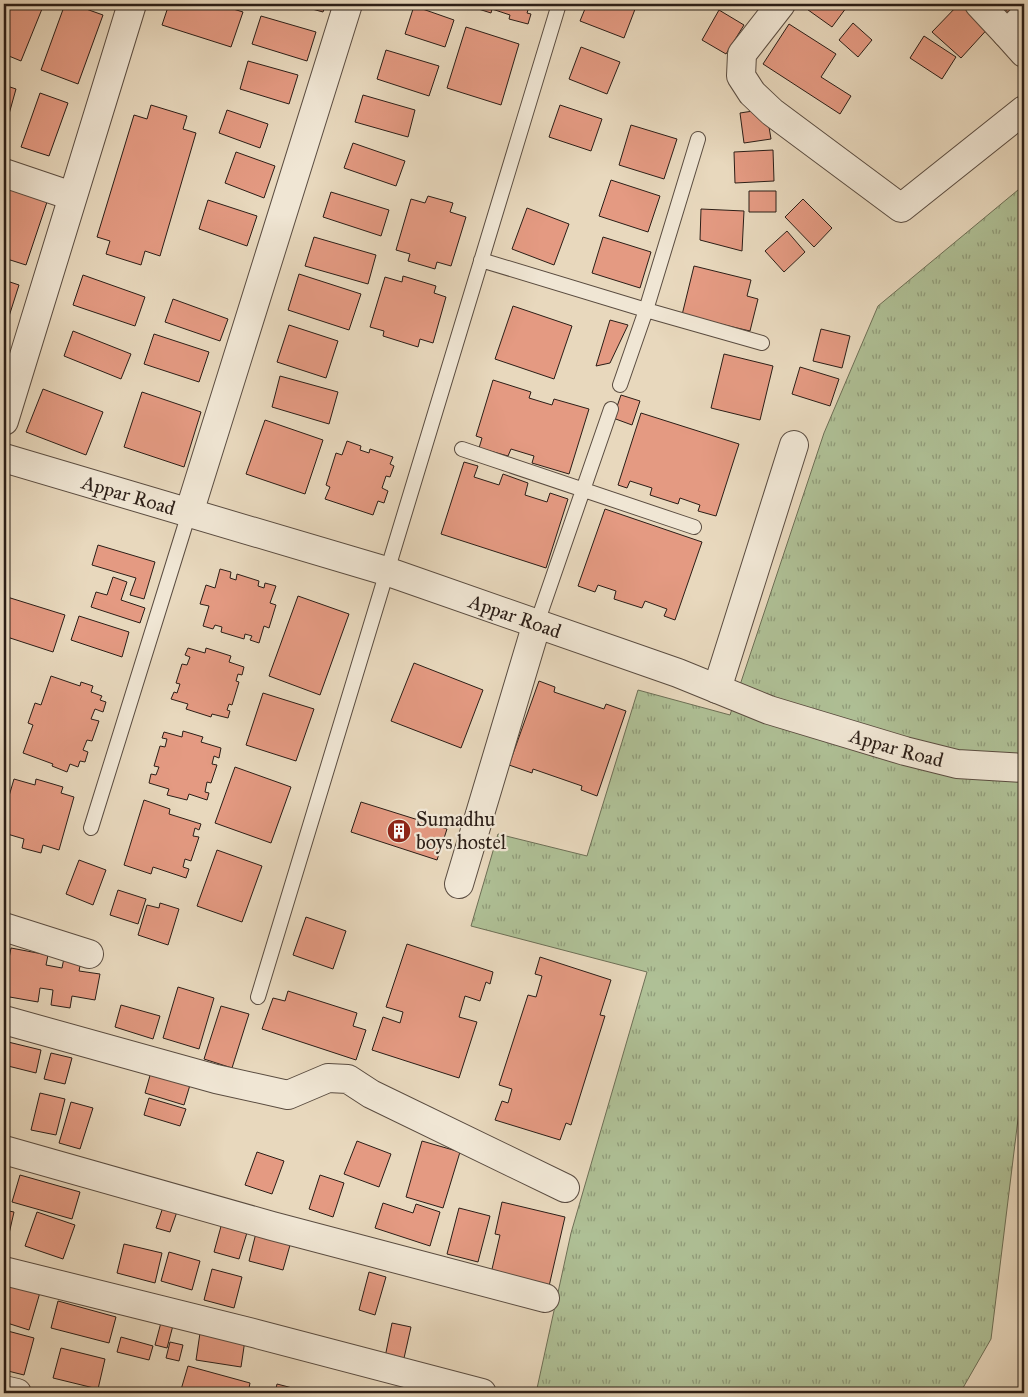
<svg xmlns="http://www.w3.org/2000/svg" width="1028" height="1397" font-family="'IM FELL Great Primer',serif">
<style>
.grass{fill:url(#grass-tufts);stroke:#6d6f56}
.building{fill:#e49a82;stroke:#2b1e17}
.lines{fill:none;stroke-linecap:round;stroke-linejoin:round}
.service-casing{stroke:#5a4c40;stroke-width:16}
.minor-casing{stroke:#5a4c40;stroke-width:30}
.service{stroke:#f0e6d4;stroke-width:14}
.minor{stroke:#f0e6d4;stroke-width:28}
.labels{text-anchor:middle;stroke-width:4.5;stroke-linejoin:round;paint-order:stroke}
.street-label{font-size:20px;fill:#2b1e17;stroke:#f0e6d4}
.poi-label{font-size:20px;fill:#2b1e17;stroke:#f0e6d4;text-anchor:start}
</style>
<defs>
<pattern id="grass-tufts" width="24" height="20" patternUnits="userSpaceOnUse" patternTransform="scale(1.25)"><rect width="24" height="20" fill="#afc096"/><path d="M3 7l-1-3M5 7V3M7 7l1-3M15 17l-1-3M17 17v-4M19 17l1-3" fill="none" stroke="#8f9b79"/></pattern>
</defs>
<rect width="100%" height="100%" fill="#e8d8bd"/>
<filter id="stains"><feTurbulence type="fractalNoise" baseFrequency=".004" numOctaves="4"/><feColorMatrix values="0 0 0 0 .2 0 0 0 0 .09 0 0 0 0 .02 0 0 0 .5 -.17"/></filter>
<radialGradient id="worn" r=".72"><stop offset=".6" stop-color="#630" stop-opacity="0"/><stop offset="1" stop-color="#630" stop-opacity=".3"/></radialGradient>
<path class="grass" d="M1024,185V1095L1019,1111L991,1339L960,1393H536L571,1233L647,972L471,926L498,834L587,856L638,690L730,715L824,433L878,306Z"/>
<path class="building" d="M4,4H44L21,61L4,54Z
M65,4H72L103,15L78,84L41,70Z
M169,4H217L243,12L231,47L162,25Z
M294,4H326L323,12Z
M470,4H530L527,13L531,14L528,24L509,19L510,15L492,9L491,13L469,6Z
M587,4H637L624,38L580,21Z
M806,4H849L832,27L804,7Z
M959,4H971L992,24L961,58L932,32Z
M1000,4H1024L1015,20Z
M414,6L454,20L445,47L405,34Z
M719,10L744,25L726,54L702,40Z
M261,16L316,32L307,61L252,44Z
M853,23L872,40L858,57L839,40Z
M789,24L836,54L821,77L851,96L840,114L763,64Z
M466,27L519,44L501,105L447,88Z
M924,36L956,57L942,79L910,58Z
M581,47L620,62L607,94L569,79Z
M386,50L439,66L429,96L377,79Z
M248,61L298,75L289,104L240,89Z
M4,85L16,89L4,132Z
M40,93L68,103L49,156L21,147Z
M363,95L415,110L408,137L355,122Z
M151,105L187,116L183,129L196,133L160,256L145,251L141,265L106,254L110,241L97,237L134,115L147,119Z
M560,105L602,119L591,151L549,137Z
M766,109L771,139L744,143L740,113Z
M227,110L268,124L260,148L219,133Z
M631,125L677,139L664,179L619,165Z
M353,143L405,161L396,186L344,168Z
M773,150L774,181L735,183L734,152Z
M236,152L275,166L264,198L225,183Z
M611,180L660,196L648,232L599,216Z
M4,181L49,196L26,265L4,258Z
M749,191H776V212H749Z
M331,192L389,210L381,236L323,217Z
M428,196L453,203L450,212L466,217L451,266L437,262L435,269L408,261L410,254L396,250L411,199L425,203Z
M803,199L832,228L814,247L785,217Z
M208,200L257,216L247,246L199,229Z
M527,208L569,224L554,265L512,249Z
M701,209L744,211L742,251L700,240Z
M787,231L805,252L784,272L765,251Z
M314,237L376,255L368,284L305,266Z
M603,237L651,252L640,288L592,273Z
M694,266L751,280L747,296L758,299L750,331L682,315Z
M299,274L361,294L349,330L288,310Z
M83,275L145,297L135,326L73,305Z
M403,276L436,286L434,293L446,297L433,343L420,339L418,347L383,336L384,331L370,327L385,277L402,282Z
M4,280L19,285L4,332Z
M173,299L228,319L220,341L165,322Z
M513,306L572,326L554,379L495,359Z
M610,320L628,325L610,363L596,366Z
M289,325L338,341L326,378L277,362Z
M821,329L850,336L842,368L813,361Z
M73,331L131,354L121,379L64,356Z
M154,334L209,352L199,382L144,364Z
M724,354L773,366L760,420L711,408Z
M800,367L839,379L830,406L792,394Z
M280,376L338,392L329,424L272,407Z
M493,380L531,392L529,398L552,405L554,399L589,409L569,474L532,463L534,456L511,449L508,456L479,448L482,438L476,436Z
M43,389L103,412L86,455L26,432Z
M142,392L201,412L184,467L124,447Z
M621,395L640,401L632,425L613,418Z
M641,413L739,444L716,516L698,511L700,505L680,498L678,504L650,495L652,488L630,481L627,488L618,485Z
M265,420L323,440L305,494L246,474Z
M347,441L361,446L360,450L369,453L370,449L393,457L390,464L394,466L390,477L386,476L382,488L388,491L384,503L378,501L373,515L325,499L330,487L326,485L336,453L342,455Z
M464,462L478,466L474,477L499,485L503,474L528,483L525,495L547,502L550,493L568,499L546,568L441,534Z
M605,509L702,542L675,620L664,616L667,609L645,601L642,608L614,599L616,591L598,585L595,592L578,586Z
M98,545L155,562L144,599L130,595L136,578L92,565Z
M220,569L231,572L230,578L236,580L237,574L259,581L258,586L264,588L265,583L276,586L270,603L276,605L269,628L264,626L259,643L250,640L252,636L245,634L244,639L221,632L222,627L215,625L213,629L203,626L209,606L200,604L206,585L215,588Z
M113,577L127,582L121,600L145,608L140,623L91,607L96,592L107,595Z
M4,596L65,615L53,652L4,636Z
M298,596L349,614L320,695L269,676Z
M79,616L129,632L122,657L71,640Z
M188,648L205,653L206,648L231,656L229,662L244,667L242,675L238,674L236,681L239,682L232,705L229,704L227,710L230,711L228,718L212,714L211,717L186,709L188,704L171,699L174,692L177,693L180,684L176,683L182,664L187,665L190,657L185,655Z
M414,663L483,690L461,748L391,721Z
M51,676L80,686L81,682L93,686L91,692L102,696L100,700L106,702L103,712L95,709L91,719L99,721L92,741L87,740L83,750L88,752L85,762L80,761L78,767L70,764L67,772L52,766L53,764L23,753L33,725L28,723L35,703L41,705Z
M539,681L555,687L554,692L604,709L606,704L626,711L597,796L581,790L582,786L533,769L532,773L509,765Z
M263,693L314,709L296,761L246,745Z
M183,731L203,737L201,742L221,748L219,758L214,756L212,764L217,765L211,783L207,782L205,792L209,793L207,800L189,794L187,800L167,795L169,789L149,783L151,774L156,775L159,767L154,766L160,746L165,747L167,739L162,738L164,732L182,737Z
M235,767L291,787L271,843L215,823Z
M14,779L35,785L36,779L63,787L61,793L74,797L59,850L43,845L41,853L22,848L24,839L4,833V813Z
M144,800L170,809L169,814L201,824L199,830L195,828L193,836L199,837L191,861L185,859L183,867L189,869L186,878L153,867L151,874L124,865Z
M361,802L447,829L437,860L351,832Z
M217,850L262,866L242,922L197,906Z
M79,860L106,870L93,905L66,894Z
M118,890L146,899L138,924L110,915Z
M160,903L179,909L168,945L138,935L147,905L159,908Z
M306,917L346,931L333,969L293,955Z
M407,944L493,972L490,984L486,982L480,1001L465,996L459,1017L477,1022L459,1078L372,1050L383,1017L400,1023L403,1012L386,1007Z
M11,948L48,955L46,965L62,968L64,958L81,961L79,971L100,974L95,1000L72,996L70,1008L51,1005L53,990L40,988L38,1002L4,996V985Z
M540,957L611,980L600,1015L605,1016L571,1125L566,1123L560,1140L495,1120L502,1101L508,1103L512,1089L499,1085L528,995L536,997L542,976L535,974Z
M178,987L214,998L199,1049L163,1038Z
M288,991L357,1013L353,1026L366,1030L356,1060L262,1029L273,998L285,1001Z
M121,1005L160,1016L153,1039L115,1027Z
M221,1006L249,1014L232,1068L204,1059Z
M4,1041L41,1050L36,1073L4,1065Z
M51,1053L72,1058L65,1084L44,1079Z
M151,1072L190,1085L184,1105L145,1093Z
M40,1093L65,1099L56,1135L31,1130Z
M149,1098L186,1109L180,1126L144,1115Z
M71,1102L93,1108L80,1149L59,1143Z
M357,1141L391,1154L379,1187L344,1174Z
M422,1141L460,1152L443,1208L406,1197Z
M257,1152L284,1161L272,1194L245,1185Z
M20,1175L80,1192L72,1219L12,1202Z
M320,1175L344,1183L333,1217L309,1209Z
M166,1198L180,1203L170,1232L156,1228Z
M502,1202L565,1217L547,1295L489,1282L500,1235L495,1234Z
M383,1203L413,1213L416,1204L440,1212L430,1246L375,1228Z
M459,1208L490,1216L478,1262L447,1254Z
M4,1210L14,1212L6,1247L4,1246Z
M37,1212L75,1225L63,1259L25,1246Z
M223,1219L249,1226L239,1259L214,1252Z
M257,1229L292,1238L283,1270L249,1261Z
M124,1244L162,1253L155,1283L117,1273Z
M169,1252L200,1261L192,1290L161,1281Z
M212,1269L242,1277L234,1308L204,1300Z
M369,1272L386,1277L375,1315L359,1310Z
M4,1277L41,1289L29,1330L4,1322Z
M58,1301L116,1317L109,1343L51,1328Z
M163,1315L175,1318L167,1348L155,1345Z
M392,1323L411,1327L402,1367L384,1362Z
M4,1330L34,1338L24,1375L4,1370Z
M200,1333L245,1340L241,1367L196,1360Z
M121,1337L153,1346L149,1360L117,1352Z
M170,1342L183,1345L179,1361L166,1358Z
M61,1348L105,1359L98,1389L53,1378Z
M188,1366L250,1383L248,1393H180Z
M277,1384L304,1391L303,1393H275Z"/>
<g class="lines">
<g class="service-casing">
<path id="service" d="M481,260L646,310L762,343
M620,385L646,310L698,139
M462,449L694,527
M537,623L611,409
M91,828L189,513
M258,997L559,4"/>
</g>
<g class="minor-casing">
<g id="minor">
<path d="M781,4L742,54L741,76L752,93L772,112L901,208L1024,110"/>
<path d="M979,4L1007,34"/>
<path d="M1024,16L1007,34L1024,53"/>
<path d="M4,173L72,196"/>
<path d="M4,421L132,4"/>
<path id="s1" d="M4,458L386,571L678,673L769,710L905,751L957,764L1024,768"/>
<path d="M189,513L348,4"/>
<path d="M717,689L794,445"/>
<path d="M459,884L537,623"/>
<path d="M4,927L89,954"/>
<path d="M4,1020L216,1079L288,1095L328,1078L348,1079L371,1094L565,1188"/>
<path d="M4,1150L272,1226L545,1298"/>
<path d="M4,1271L257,1334L482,1393"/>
<path d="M4,1390L17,1393"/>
</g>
</g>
<use href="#service" class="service"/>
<use href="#minor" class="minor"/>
</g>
<defs>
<g id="building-disc" transform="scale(1.25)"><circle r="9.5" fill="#8f2418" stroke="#f0e6d4"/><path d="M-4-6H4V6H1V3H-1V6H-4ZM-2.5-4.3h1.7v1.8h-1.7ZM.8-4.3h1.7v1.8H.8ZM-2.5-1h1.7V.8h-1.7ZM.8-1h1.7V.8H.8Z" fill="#fff"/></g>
</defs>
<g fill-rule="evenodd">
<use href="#building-disc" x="399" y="831"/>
</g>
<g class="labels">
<g class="street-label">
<text dy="7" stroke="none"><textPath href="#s1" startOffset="130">Appar Road</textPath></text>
<text dy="7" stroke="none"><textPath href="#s1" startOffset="535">Appar Road</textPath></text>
<text dy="7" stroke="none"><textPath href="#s1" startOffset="939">Appar Road</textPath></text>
</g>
<g class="poi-label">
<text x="416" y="826">Sumadhu<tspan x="416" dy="23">boys hostel</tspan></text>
</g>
</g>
<rect width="1028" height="1397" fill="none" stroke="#e8d8bd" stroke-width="20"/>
<rect x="5" y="5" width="1018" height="1387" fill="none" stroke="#2b1e17" stroke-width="2.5"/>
<rect x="10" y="10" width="1008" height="1377" fill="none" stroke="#2b1e17"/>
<rect width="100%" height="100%" filter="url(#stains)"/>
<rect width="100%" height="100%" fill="url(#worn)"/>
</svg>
